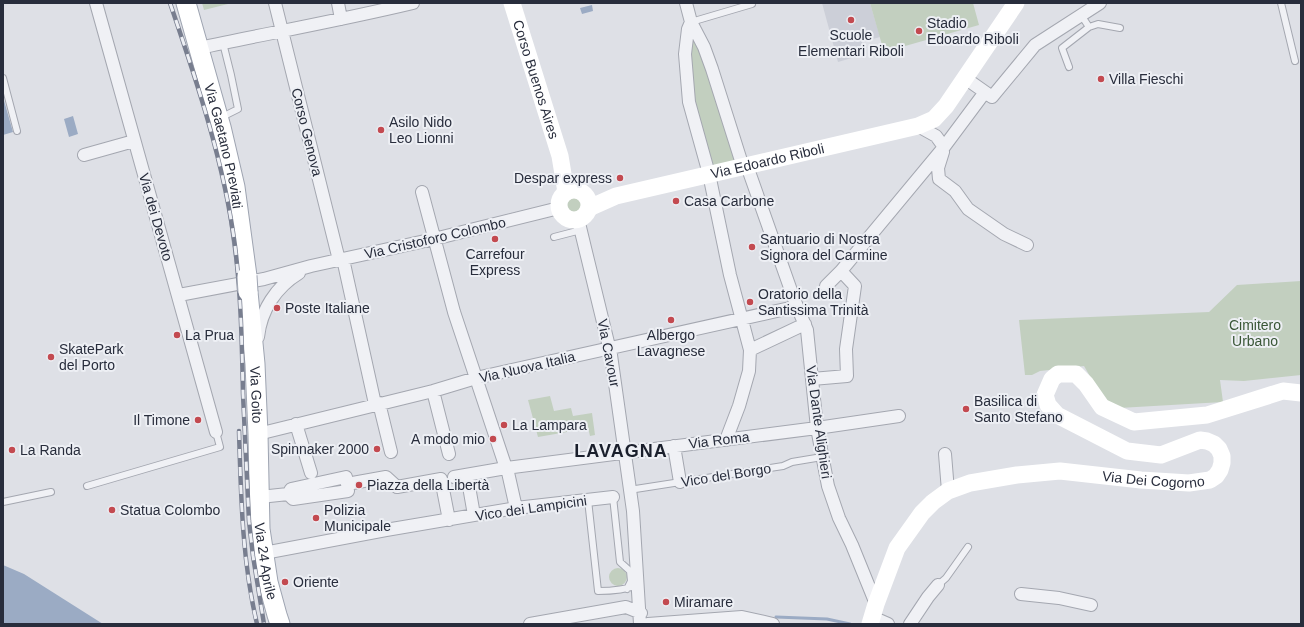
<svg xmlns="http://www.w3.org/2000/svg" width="1304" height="627" font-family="Arial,sans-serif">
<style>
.built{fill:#cccfd8}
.green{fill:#c2cfbf}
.water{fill:#9babc4}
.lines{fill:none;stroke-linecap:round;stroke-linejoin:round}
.stream{stroke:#9babc4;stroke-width:3}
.lane-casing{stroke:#a4a7b0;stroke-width:8}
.street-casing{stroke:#a4a7b0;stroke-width:14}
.primary-casing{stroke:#9ea4b1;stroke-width:21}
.lane{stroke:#f0f1f5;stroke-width:6}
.street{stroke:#f0f1f5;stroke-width:12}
.secondary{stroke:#fff;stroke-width:17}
.primary{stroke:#fff;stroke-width:19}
.rail-casing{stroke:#787e8f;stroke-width:4.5}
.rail{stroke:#edeff4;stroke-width:3;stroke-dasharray:9;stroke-linecap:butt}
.primary-bridge-casing{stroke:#9ea4b1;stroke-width:21;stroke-linecap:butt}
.primary-bridge{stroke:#fff;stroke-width:19}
.poi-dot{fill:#c34a50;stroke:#edeff4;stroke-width:1.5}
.labels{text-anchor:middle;stroke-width:4;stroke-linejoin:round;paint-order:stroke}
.poi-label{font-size:14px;fill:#282d3c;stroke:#edeff4;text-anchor:start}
.street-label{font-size:14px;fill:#282d3c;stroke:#edeff4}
.park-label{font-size:14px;fill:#395636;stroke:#edeff4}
.district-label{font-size:18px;font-weight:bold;letter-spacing:1px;fill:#1a1f2c;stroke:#edeff4}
</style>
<rect width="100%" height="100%" fill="#dee0e6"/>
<path class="built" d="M822,3H870L880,37L862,42L865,54L838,62Z"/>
<path class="green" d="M202,3H232L204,10Z
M870,3H973L979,25L884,52Z
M691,27L740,165L712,171L691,102L686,54Z
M567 205a7 7 0 1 1 14 0a7 7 0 1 1-14 0Z
M1301,281V375L1244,381L1220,380L1223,402L1119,408L1102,397L1084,366L1040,371L1032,375H1025L1019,320L1209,312L1237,285Z
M550,396L554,411L571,408L573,416L592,413L595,435L590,436L587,423L566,426L567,432L538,437L528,400Z
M609 577a9 9 0 1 1 18 0a9 9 0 1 1-18 0Z"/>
<path class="water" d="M592,5L593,11L582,14L580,8Z
M3,97L13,132L3,135Z
M73,116L78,134L69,137L64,119Z
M3,565L24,574L103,624H3Z"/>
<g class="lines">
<path class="stream" d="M776,617L827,619L850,624"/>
<g class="lane-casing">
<path id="lane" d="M1281,3L1295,61
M1081,15L1089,27L1098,24L1120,28
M691,22L752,4
M1069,67L1062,48L1089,27
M3,78L17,131
M220,118L238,109L231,75L223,43
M554,237L581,230
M87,486L220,447L216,432
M629,490L783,466L792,462L822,457
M613,497L620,562L630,571L637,574
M588,500L598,591C612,591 625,590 638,585
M3,502L51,492
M938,585L946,578L968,547
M627,589L631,581L630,571"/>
</g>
<g class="street-casing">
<path id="street" d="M96,3L216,432
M275,3L339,260
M338,3L341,19
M686,3L691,22L704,47L712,69L743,167
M691,22L688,29L685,54L689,102L709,174L730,275L750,350L749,371L739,406L726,440
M199,48C270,33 342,20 413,3
M965,78L992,97L1035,45L1100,3
M918,126L936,136L944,147
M943,152L938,168L939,179L955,191L968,209L1004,234L1027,245
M84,155L134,141
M747,166L794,299L807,330L817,428L828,486L839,518L852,545L876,604
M422,192L454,312L506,468
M578,219L611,355L633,511L640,624
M343,259L375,404
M826,286L841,271L944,147L985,92
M179,295L264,279L311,266L434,239L559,208
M258,337C261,310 276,287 299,273
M750,350L805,324
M812,379L847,376L846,349L855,286L841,271
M433,391L449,454
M379,403L391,452
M296,424L311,473
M258,434L433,391L476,378L790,308L796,305
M674,446L680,482
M945,454L948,491
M507,468L516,508
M467,475L474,515
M346,477L348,491L293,499L288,494L291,489Z
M454,477L506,468L817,428L899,416
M347,484L386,477L397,487L441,479L449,520
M260,497L288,494
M264,553L386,530L516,508L613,497
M1021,594L1059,598L1091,605
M872,617L888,624
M530,624L626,607L641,613
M648,624L742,617L773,624
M910,624L928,597L938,585"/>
</g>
<g class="primary-casing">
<g id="primary">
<path id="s4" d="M186,3L221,127L235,187L247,276"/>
<path id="s5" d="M248,292L255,364L258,434L260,529L268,582L277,615L280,624"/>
</g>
</g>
<use href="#lane" class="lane"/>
<use href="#street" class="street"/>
<g class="secondary">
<path id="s1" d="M512,3L560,156L566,192"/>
<circle cx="574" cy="205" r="15"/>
<path id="s2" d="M589,208L616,196L918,126L934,119L946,106L1016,3"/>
<path id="s3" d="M870,624L876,604L897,548L922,513L933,502L948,491L970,483L1017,475L1060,471L1141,480L1189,483L1210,480L1216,476L1220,470L1222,463V456L1219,449L1214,444L1207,441L1200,440L1161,455L1127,451L1057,415L1048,405L1045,395L1052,379L1058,374H1076L1086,384L1102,407L1134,422L1207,415L1283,391L1301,393"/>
</g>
<use href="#primary" class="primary"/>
<g class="rail-casing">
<path id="rail" d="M170,3C197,82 224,162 235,246C241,295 242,345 243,394C245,437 247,479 249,521L253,556L264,624
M239,431C241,496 242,561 257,624"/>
</g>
<use href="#rail" class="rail"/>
<g class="primary-bridge-casing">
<path id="primary-bridge" d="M247,276L248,292"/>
</g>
<use href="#primary-bridge" class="primary-bridge"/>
</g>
<g class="poi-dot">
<circle cx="851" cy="20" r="4"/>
<circle cx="919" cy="31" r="4"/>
<circle cx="1101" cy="79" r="4"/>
<circle cx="381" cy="130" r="4"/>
<circle cx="620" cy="178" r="4"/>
<circle cx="676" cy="201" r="4"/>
<circle cx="495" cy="239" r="4"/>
<circle cx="752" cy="247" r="4"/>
<circle cx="750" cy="302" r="4"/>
<circle cx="277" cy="308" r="4"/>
<circle cx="671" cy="320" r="4"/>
<circle cx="177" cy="335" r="4"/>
<circle cx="51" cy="357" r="4"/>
<circle cx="966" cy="409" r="4"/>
<circle cx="198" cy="420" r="4"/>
<circle cx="504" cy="425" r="4"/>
<circle cx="493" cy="439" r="4"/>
<circle cx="377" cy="449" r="4"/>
<circle cx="12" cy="450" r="4"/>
<circle cx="359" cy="485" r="4"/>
<circle cx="112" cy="510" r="4"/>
<circle cx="316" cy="518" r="4"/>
<circle cx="285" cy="582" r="4"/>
<circle cx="666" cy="602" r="4"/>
</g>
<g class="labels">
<g class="poi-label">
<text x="927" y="28">Stadio<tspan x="927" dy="16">Edoardo Riboli</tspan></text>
<text x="851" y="40" text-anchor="middle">Scuole<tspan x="851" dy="16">Elementari Riboli</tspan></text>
<text x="1109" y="84">Villa Fieschi</text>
<text x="389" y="127">Asilo Nido<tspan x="389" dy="16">Leo Lionni</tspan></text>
<text x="612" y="183" text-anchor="end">Despar express</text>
<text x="684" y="206">Casa Carbone</text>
<text x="760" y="244">Santuario di Nostra<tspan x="760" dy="16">Signora del Carmine</tspan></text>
<text x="495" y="259" text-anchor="middle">Carrefour<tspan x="495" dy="16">Express</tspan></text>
<text x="758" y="299">Oratorio della<tspan x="758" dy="16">Santissima Trinità</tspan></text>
<text x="285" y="313">Poste Italiane</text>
<text x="185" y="340">La Prua</text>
<text x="671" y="340" text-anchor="middle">Albergo<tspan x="671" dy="16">Lavagnese</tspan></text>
<text x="59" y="354">SkatePark<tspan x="59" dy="16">del Porto</tspan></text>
<text x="974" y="406">Basilica di<tspan x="974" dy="16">Santo Stefano</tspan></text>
<text x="190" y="425" text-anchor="end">Il Timone</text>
<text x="512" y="430">La Lampara</text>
<text x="485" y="444" text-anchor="end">A modo mio</text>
<text x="369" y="454" text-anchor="end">Spinnaker 2000</text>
<text x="20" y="455">La Randa</text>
<text x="367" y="490">Piazza della Libertà</text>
<text x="120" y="515">Statua Colombo</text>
<text x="324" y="515">Polizia<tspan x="324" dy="16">Municipale</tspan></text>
<text x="293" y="587">Oriente</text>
<text x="674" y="607">Miramare</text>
</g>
<g class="street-label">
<text dy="5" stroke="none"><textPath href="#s1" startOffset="80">Corso Buenos Aires</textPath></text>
<text transform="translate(307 132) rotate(76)" y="5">Corso Genova</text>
<text dy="5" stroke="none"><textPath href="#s4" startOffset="148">Via Gaetano Previati</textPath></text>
<text dy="5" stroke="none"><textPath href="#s2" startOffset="185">Via Edoardo Riboli</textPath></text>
<text transform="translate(156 217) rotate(74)" y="5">Via dei Devoto</text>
<text transform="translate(435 238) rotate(-13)" y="5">Via Cristoforo Colombo</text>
<text transform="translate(609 353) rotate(79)" y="5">Via Cavour</text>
<text transform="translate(527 367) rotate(-13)" y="5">Via Nuova Italia</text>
<text dy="5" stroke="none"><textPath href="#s5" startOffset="103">Via Goito</textPath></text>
<text transform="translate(819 422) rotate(82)" y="5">Via Dante Alighieri</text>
<text transform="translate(719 440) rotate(-7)" y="5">Via Roma</text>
<text transform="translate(726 475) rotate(-9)" y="5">Vico del Borgo</text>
<text dy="5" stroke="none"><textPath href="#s3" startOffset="366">Via Dei Cogorno</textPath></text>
<text transform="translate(531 508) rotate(-8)" y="5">Vico dei Lampicini</text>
<text dy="5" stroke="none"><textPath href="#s5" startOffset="270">Via 24 Aprile</textPath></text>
</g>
<g class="park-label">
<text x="1255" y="330">Cimitero<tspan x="1255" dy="16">Urbano</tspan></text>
</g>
<g class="district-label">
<text x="621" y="457">LAVAGNA</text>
</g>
</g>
<rect width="1304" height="627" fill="none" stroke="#282d3c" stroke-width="8"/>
</svg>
